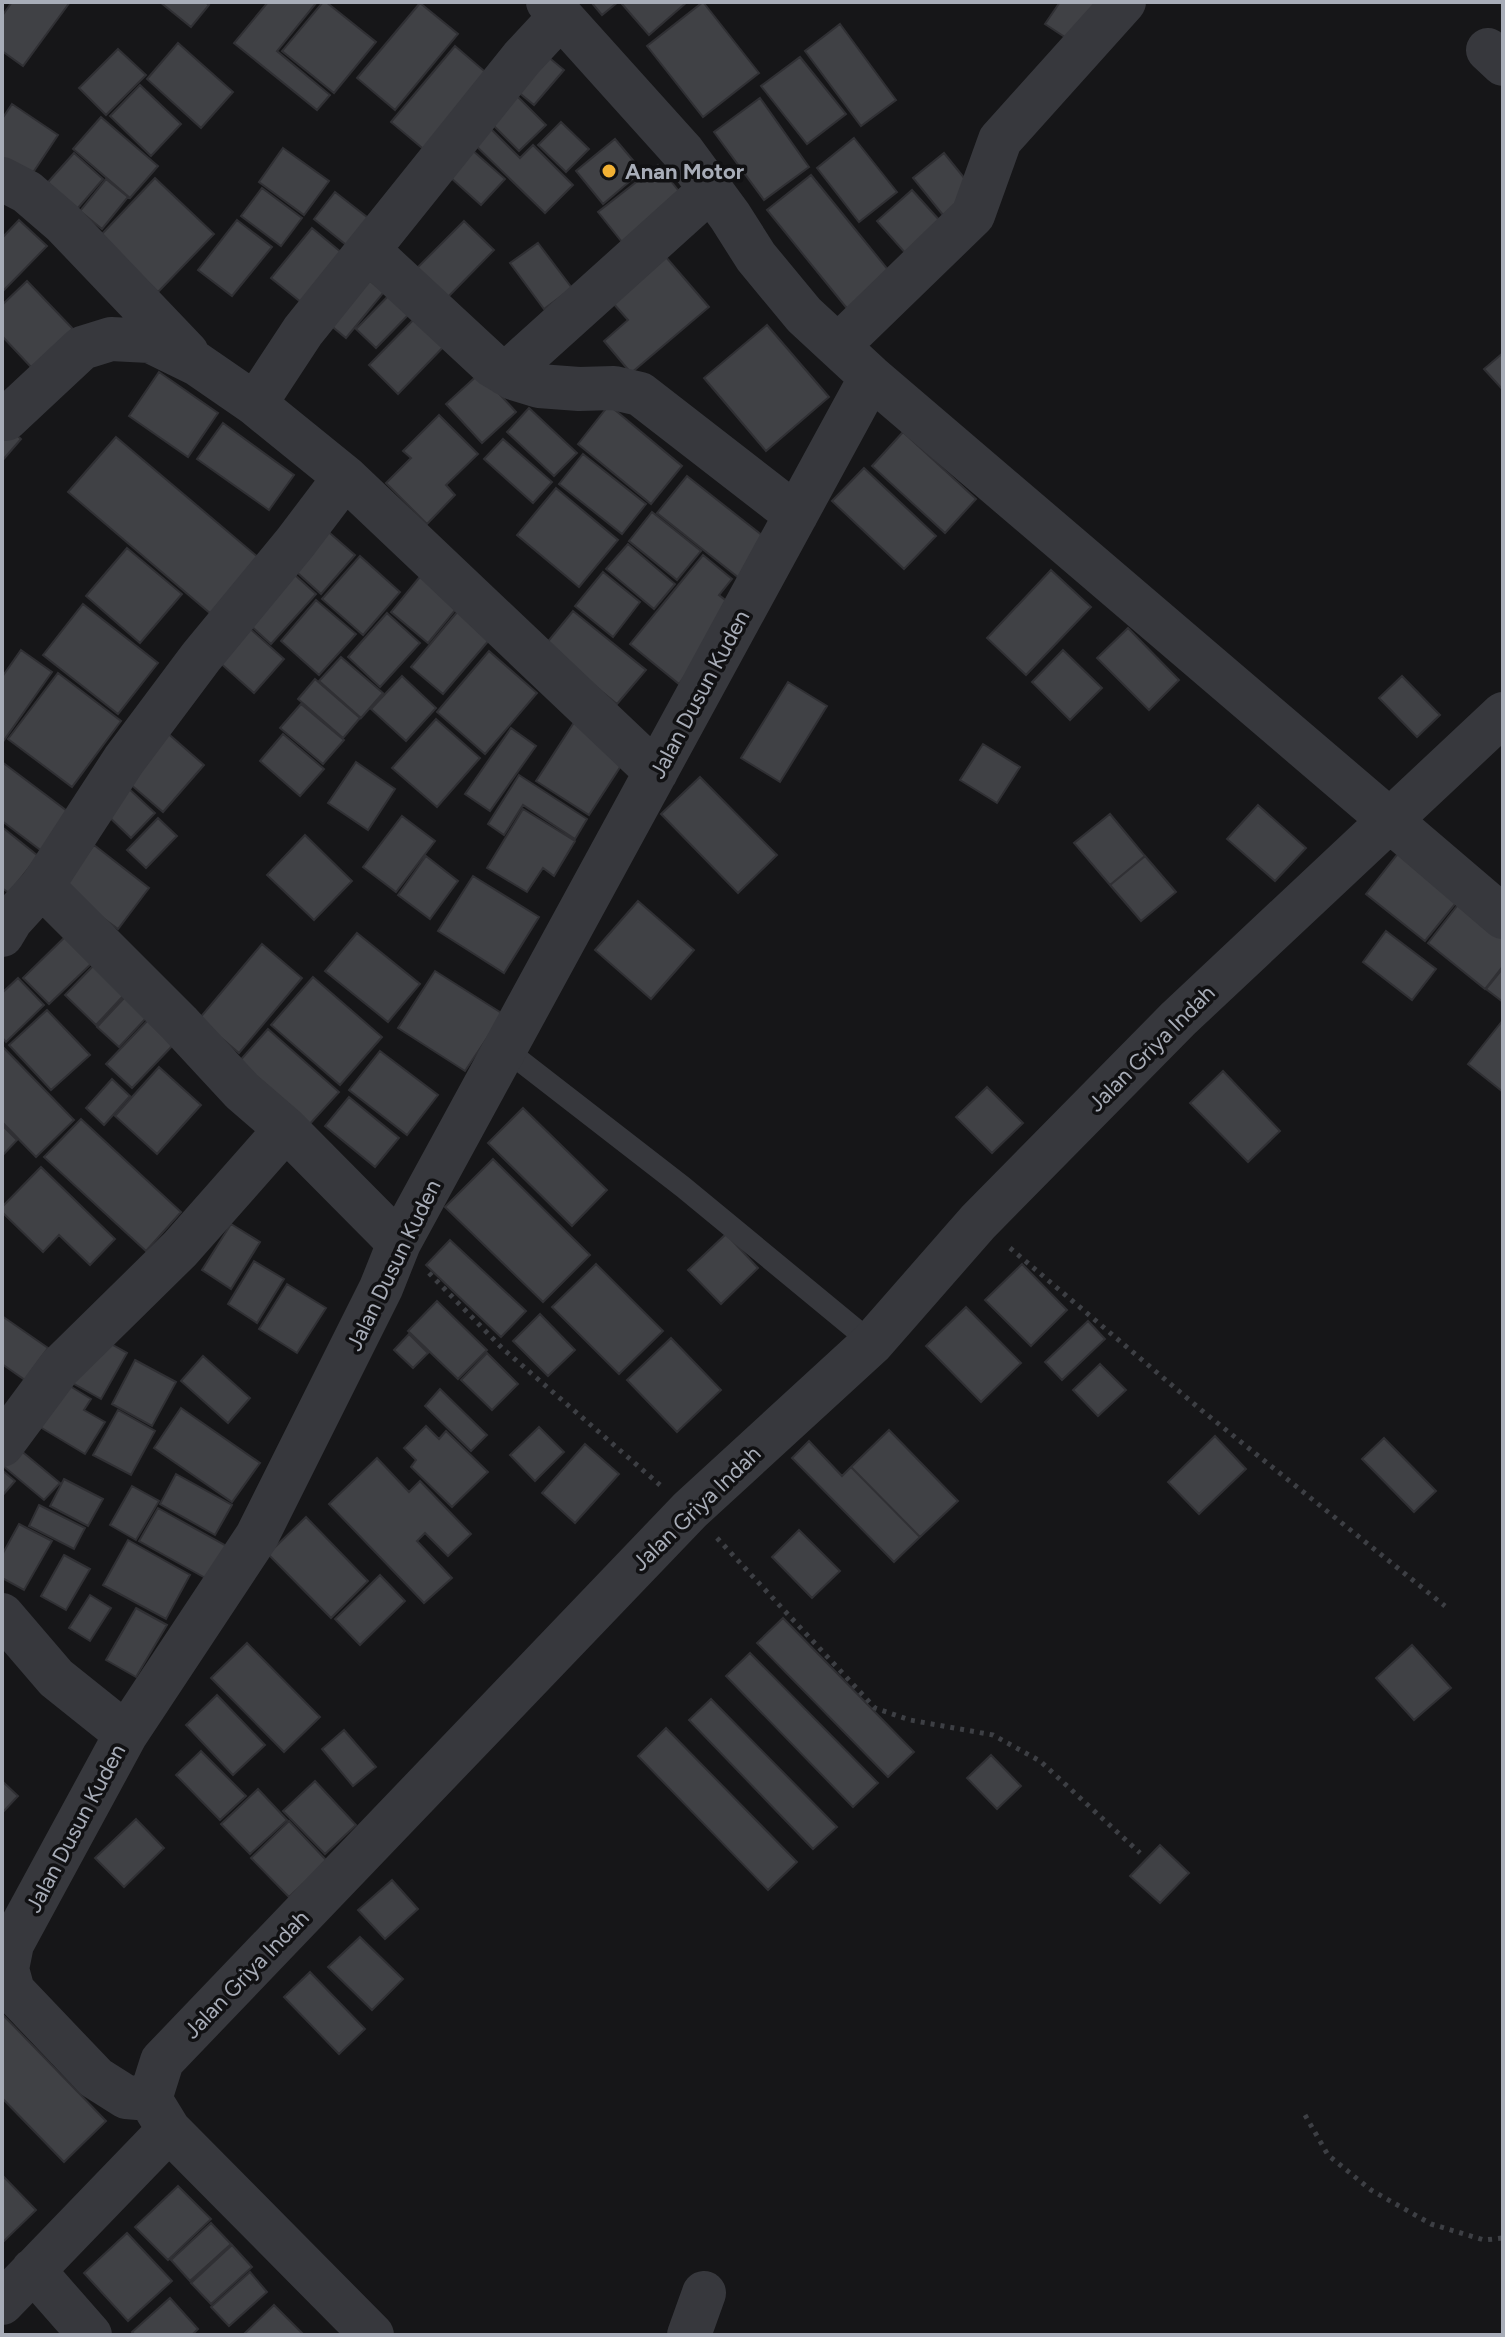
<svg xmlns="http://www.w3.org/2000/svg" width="1505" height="2337" font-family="Figtree,sans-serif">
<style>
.building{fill:#404145;stroke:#303034;stroke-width:2}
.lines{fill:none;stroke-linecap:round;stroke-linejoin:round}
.path{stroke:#3d3f44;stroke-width:5;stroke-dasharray:4 6;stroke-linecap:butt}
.service{stroke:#37383d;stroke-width:22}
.minor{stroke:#37383d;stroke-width:44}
.poi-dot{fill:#f2b134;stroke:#111113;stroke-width:3}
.labels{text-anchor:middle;stroke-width:7;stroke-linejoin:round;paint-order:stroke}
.poi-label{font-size:22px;font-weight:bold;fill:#a8adb8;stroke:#111113;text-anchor:start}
.street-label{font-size:22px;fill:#a8adb8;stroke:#111113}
</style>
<rect width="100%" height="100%" fill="#161618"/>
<path class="building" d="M12,2H70L23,66L2,51V16Z
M160,2H205L209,5L191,27Z
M268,2H317L277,51L330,95L317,110L234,43Z
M323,2H326L376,42L334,93L282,51Z
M591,2H618L602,15Z
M624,2H687L649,35L622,4Z
M703,2L759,73L703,117L647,46Z
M1060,2H1102L1080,47L1045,24Z
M420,3L458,34L395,110L357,78Z
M840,24L896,100L861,126L805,51Z
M178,43L233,92L201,128L147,79Z
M455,46L490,76L427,152L391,122Z
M535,46L564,70L534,105L506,82Z
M118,49L146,75L106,115L79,88Z
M800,57L846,114L807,144L761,86Z
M140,85L181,124L151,156L110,116Z
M507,86L546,125L519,151L481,113Z
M760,98L809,167L764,200L714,132Z
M12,104L58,135L28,180L2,163V119Z
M101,117L158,166L130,198L73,149Z
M561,122L589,149L566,172L538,145Z
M487,125L520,158L533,145L573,185L545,213L471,141Z
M854,138L897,192L859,222L817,168Z
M615,139L642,171L603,204L576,171Z
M463,142L505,179L481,205L440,168Z
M283,148L329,181L304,215L259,182Z
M74,153L103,179L71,216L41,190Z
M944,153L974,190L943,215L913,178Z
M658,165L686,200L626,247L598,212Z
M811,175L898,282L854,317L767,210Z
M155,178L214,234L158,292L100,236Z
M106,179L128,197L102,229L80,211Z
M262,188L302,218L281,246L241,216Z
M912,190L951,233L915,264L877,221Z
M335,192L372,221L350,248L314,219Z
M19,220L47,246L2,292V238Z
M237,220L272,247L232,296L198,270Z
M464,221L494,250L445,300L415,270Z
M312,228L348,258L307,307L271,278Z
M538,243L572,288L544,309L510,263Z
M659,249L709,307L631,373L604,341L628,320L605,294Z
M360,273L384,292L346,338L323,319Z
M27,281L73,329L32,368L2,336V305Z
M394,290L414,309L376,348L356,329Z
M422,311L451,339L398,394L369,365Z
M767,325L829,397L766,451L704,378Z
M1503,353V390L1484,369Z
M159,372L218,413L188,457L129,416Z
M480,373L516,412L482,443L446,404Z
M609,405L682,466L651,504L578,444Z
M529,408L577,453L554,476L507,432Z
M439,415L478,454L446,485L455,495L427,524L386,483L411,458L403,451Z
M2,422L21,439L2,461Z
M223,423L294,475L269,510L197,459Z
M903,432L976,499L945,533L872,466Z
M116,437L259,558L211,614L68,492Z
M503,439L552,482L533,503L484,459Z
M583,454L646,504L622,534L559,484Z
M864,468L936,536L904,569L832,501Z
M687,476L768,540L739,578L657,513Z
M556,488L618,540L579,587L517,535Z
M652,512L701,551L677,580L629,541Z
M324,528L355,555L321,594L290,566Z
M628,544L675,584L654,609L606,569Z
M127,548L182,594L140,643L86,596Z
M703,555L732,579L719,595L739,611L679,684L630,644Z
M360,556L400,592L363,635L322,599Z
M285,566L316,594L271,644L240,616Z
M1051,570L1091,607L1026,675L987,638Z
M603,572L640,602L613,637L575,606Z
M423,573L461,603L428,643L391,612Z
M316,600L356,634L319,675L281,641Z
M83,604L158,663L118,714L43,655Z
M458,611L490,639L443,694L411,667Z
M573,611L646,670L617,704L545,645Z
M387,613L420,643L380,687L348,657Z
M247,626L284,659L254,693L218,661Z
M1128,628L1179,680L1149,710L1097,658Z
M21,650L52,672L2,743V677Z
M1063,650L1102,688L1070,720L1032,682Z
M489,651L537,693L485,754L437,712Z
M341,657L383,693L361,718L319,681Z
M58,673L121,721L72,787L8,739Z
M402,676L436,708L406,741L371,709Z
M1402,676L1440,715L1417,737L1379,698Z
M315,679L360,718L343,738L298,699Z
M788,682L827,706L780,782L741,758Z
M301,704L344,740L323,764L280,728Z
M436,719L480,758L437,807L392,768Z
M575,721L628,755L589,815L536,781Z
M511,728L536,746L490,811L465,794Z
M164,730L204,765L163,812L123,778Z
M283,734L324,769L300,796L260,761Z
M983,744L1020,767L997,803L960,780Z
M2,762L75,817L47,855L2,821Z
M356,762L395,789L368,830L328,803Z
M519,775L587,819L575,839L523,805L504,835L488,824Z
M700,777L777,855L738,893L661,814Z
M126,786L155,813L131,838L103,811Z
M1258,805L1306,848L1275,881L1227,839Z
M523,809L575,841L554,876L543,868L527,892L487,868Z
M1110,814L1145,856L1110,885L1074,843Z
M402,816L435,841L396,892L363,867Z
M158,818L177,836L146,868L127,850Z
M2,827L38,856L9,893L2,888Z
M305,835L352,881L314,920L267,875Z
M94,845L149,888L118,929L61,887Z
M1404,846L1464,893L1425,941L1366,894Z
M426,856L458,881L430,919L398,895Z
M1145,856L1176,892L1141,921L1110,885Z
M473,876L539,917L504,973L438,931Z
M1464,897L1503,928V966L1485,989L1428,943Z
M638,901L694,950L651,999L595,950Z
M1386,931L1436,969L1412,1000L1363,962Z
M357,933L420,984L388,1022L325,971Z
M67,935L93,962L49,1004L23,978Z
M262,944L302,978L239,1053L199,1019Z
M94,965L125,994L96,1025L65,995Z
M1503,968V1002L1486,989Z
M435,971L503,1014L465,1071L398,1028Z
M313,977L382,1037L340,1085L271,1025Z
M18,978L44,1005L6,1042L2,1037V993Z
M126,996L147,1017L119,1047L97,1027Z
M47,1010L90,1055L51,1090L9,1045Z
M149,1019L175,1043L132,1088L106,1064Z
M1503,1020V1092L1468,1064Z
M268,1029L339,1092L307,1127L237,1064Z
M3,1047L74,1120L36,1157L2,1122Z
M380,1051L438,1095L407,1135L349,1090Z
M159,1067L201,1105L157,1154L115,1116Z
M1223,1071L1280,1131L1248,1162L1190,1103Z
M112,1079L130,1096L104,1125L86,1108Z
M987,1087L1023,1123L992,1153L956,1117Z
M349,1097L399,1138L375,1167L325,1126Z
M523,1108L607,1190L572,1226L488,1143Z
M81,1119L181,1212L146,1251L44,1157Z
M2,1125L17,1140L2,1156Z
M493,1159L590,1255L543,1302L445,1207Z
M41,1167L115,1239L90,1265L59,1235L43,1252L2,1212V1207Z
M231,1224L260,1242L231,1289L202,1270Z
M726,1234L758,1268L721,1304L688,1270Z
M450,1240L526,1311L501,1337L426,1265Z
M254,1261L284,1279L257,1323L228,1304Z
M596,1264L663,1331L619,1374L552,1307Z
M1022,1264L1067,1310L1031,1346L985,1300Z
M287,1284L326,1308L297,1353L259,1329Z
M437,1301L487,1350L458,1379L408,1331Z
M966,1307L1021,1363L981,1402L926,1346Z
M540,1314L575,1350L548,1376L513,1341Z
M2,1316L48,1348L25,1380L2,1364Z
M1088,1321L1105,1339L1062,1380L1045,1362Z
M409,1334L428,1353L413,1368L394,1350Z
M95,1335L127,1353L101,1399L69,1381Z
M671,1338L721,1390L677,1432L627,1380Z
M487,1353L518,1384L492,1410L461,1380Z
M203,1356L250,1398L228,1423L181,1381Z
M135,1360L176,1382L152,1426L112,1404Z
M1100,1364L1126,1390L1098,1416L1073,1390Z
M57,1378L91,1399L84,1410L105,1422L85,1454L30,1421Z
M440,1389L487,1435L471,1451L425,1406Z
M181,1408L260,1463L232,1502L154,1448Z
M118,1410L155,1431L131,1475L93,1455Z
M426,1426L439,1439L446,1431L488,1472L452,1507L411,1467L416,1460L404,1448Z
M539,1427L564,1452L535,1481L510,1455Z
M889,1430L958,1501L920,1537L851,1467Z
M1215,1436L1246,1469L1199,1514L1168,1482Z
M1384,1438L1436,1491L1414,1512L1362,1459Z
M809,1441L842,1476L851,1467L920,1537L894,1562L792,1458Z
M13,1444L60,1483L44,1500L2,1465Z
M585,1444L619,1474L575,1523L542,1493Z
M377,1458L409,1492L420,1481L471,1534L448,1556L425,1533L417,1541L452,1578L424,1603L329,1504Z
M2,1470L15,1481L2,1496Z
M176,1474L232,1505L215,1535L160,1504Z
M64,1479L103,1499L88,1526L50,1506Z
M132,1486L159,1501L136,1540L110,1525Z
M39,1505L85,1528L74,1549L29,1526Z
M158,1508L228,1547L209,1580L139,1541Z
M306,1517L368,1581L331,1618L268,1554Z
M19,1524L52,1541L24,1590L2,1578V1555Z
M799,1530L840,1571L812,1598L772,1557Z
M128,1540L190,1575L166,1619L103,1585Z
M64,1555L90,1569L66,1610L41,1596Z
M380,1575L405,1601L360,1645L335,1619Z
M90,1595L111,1608L90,1641L69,1628Z
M136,1608L167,1625L136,1677L106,1660Z
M783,1618L914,1752L888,1777L757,1643Z
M247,1643L320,1717L284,1752L211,1678Z
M1412,1645L1451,1688L1414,1720L1376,1678Z
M750,1653L878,1783L853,1807L726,1676Z
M217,1695L265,1745L233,1775L186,1725Z
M711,1699L837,1827L813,1849L689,1720Z
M666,1728L797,1862L768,1890L638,1756Z
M344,1730L376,1767L353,1786L322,1749Z
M201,1751L246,1796L220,1820L176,1775Z
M991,1755L1021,1786L997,1809L967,1778Z
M2,1781L18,1796L2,1813Z
M315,1781L356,1825L325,1854L283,1811Z
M258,1789L287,1820L250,1854L221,1824Z
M136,1819L164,1848L124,1887L95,1858Z
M289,1821L327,1861L289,1897L251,1858Z
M1160,1845L1189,1873L1160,1903L1130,1876Z
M392,1880L418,1909L385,1939L358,1910Z
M360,1937L403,1979L372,2010L328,1967Z
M310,1972L365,2029L339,2054L284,1997Z
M2,2014L106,2121L64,2162L2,2098Z
M2,2175L36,2210L2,2243Z
M178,2186L211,2219L168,2260L135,2227Z
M211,2223L231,2244L190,2281L171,2260Z
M127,2233L172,2281L128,2321L84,2273Z
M232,2245L252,2267L211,2304L191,2283Z
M250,2272L267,2292L229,2326L211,2307Z
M170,2298L198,2329L192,2335H135L132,2332Z
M274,2305L304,2335H243Z"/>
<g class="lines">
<path class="path" d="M1010,1248L1200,1409L1445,1606
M429,1273L502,1348L660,1485
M717,1538L875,1708L910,1720L993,1735L1040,1761L1140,1853
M1305,2115L1328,2155L1371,2190L1431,2224L1484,2240L1503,2238"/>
<path class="service" d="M505,1049L683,1187L872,1343"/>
<path class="minor" d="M548,2L683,152L730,216L756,257L804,315L871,377L1503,917
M1488,50L1503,64
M2,179L27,192L63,223L187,353
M368,250L493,366L513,378L539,386L579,389L614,388L640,394L796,515
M839,345L973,215L1000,140L1124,2
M506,374L709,191
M6,419L82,348L111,339L150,341L197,364L255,404
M345,477L656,772
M42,886L179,1023L242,1091L286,1129L399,1243
M2,935L11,920L42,886L124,760L201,657L295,543L345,477L255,404L303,331L522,58L561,16
M2,1445L59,1368L180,1249L286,1129
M2,1615L56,1678L126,1734
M150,2099L126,2097L96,2078L13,1991L7,1969L12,1944L126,1734L257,1536L381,1288L399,1243L871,377
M33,2270L90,2335
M2,2303L169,2130
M372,2335L169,2130L150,2099L162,2061L690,1510L872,1343L978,1222L1178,1019L1503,714
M689,2335L704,2293"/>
</g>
<circle class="poi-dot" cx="609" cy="171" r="8"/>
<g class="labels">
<g class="poi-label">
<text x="625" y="179">Anan Motor</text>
</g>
<g class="street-label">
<text transform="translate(699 694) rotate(-62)" y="8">Jalan Dusun Kuden</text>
<text transform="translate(1151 1048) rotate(-45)" y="8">Jalan Griya Indah</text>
<text transform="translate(393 1265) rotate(-64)" y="8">Jalan Dusun Kuden</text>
<text transform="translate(696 1508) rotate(-44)" y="8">Jalan Griya Indah</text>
<text transform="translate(75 1828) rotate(-62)" y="8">Jalan Dusun Kuden</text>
<text transform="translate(246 1974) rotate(-46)" y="8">Jalan Griya Indah</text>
</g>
</g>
<rect width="1505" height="2337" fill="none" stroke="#a8adb8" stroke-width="8"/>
</svg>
